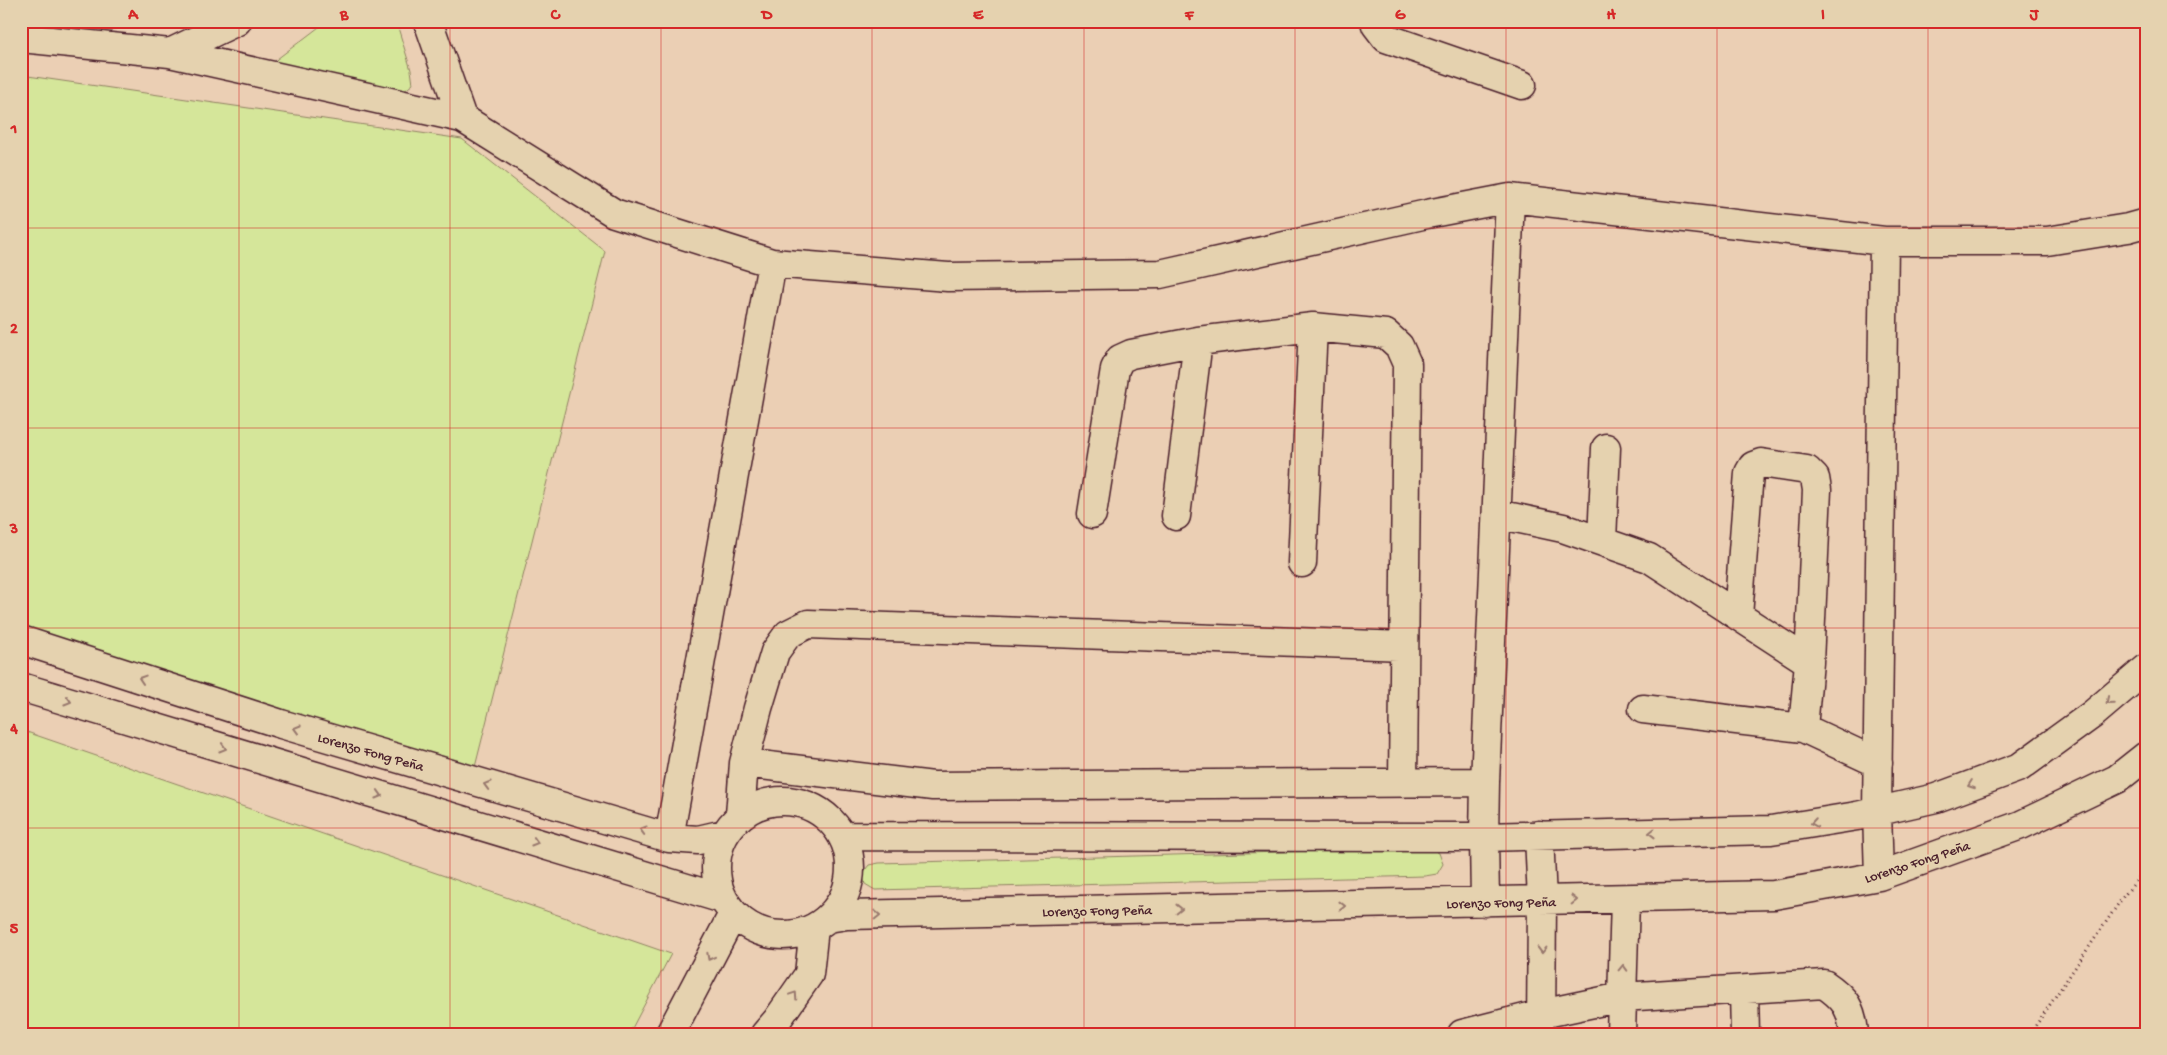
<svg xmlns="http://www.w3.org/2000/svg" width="2167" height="1055" font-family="'Gochi Hand',sans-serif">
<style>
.green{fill:#d5e69a;stroke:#908262}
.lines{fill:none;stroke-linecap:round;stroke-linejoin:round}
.minor-casing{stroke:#4a1f2b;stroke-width:31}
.path{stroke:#4a1f2b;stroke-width:3;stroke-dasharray:1 4;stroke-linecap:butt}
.minor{stroke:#e5d2af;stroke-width:28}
.oneway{stroke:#98786d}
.grid{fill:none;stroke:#d62828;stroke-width:1;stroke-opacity:0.55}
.labels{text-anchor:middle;stroke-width:4;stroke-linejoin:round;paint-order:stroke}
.street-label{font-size:14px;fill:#4a1f2b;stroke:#e5d2af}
.neatline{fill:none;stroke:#d62828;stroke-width:2}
.grid-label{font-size:16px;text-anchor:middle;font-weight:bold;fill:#d62828}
</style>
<rect width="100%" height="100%" fill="#ebcfb4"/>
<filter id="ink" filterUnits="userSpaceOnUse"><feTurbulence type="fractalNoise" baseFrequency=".02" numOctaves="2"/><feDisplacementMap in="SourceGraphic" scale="10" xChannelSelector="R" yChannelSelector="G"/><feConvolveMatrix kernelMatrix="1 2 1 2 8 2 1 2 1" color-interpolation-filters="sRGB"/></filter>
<g filter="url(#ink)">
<path class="green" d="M327,21H396L411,70L413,84L403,92L266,69L277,59Z
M21,75L462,139L605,251L474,771L235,694L21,632Z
M21,730L671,954L629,1034H21Z
M1429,848L1439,853L1443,864L1437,874L1425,876L875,890L865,884L862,874L869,865L879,863Z"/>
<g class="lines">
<g class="minor-casing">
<path id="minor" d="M428,21L462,118
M1375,21L1376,25L1386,38L1522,85
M21,38L170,53L462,118L614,213L772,263L948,277L1160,274L1427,214L1510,198L1884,241H2047L2128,228L2146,223
M170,53L237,21
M1092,514L1115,369L1120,359L1131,354L1198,341L1313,327L1386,334L1399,346L1407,364L1403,783
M1497,514L1563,528L1649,558L1809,662
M1176,516L1198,341
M1602,541L1606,448
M1302,563L1313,327
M1738,616L1749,473L1753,466L1761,463L1807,470L1815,478L1817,490L1809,662L1803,728
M21,640L281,724L669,838L698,840L724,834
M21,687L723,899
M1643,709L1803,728L1878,763
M744,763L933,786L1485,782
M716 868a67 67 0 1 1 134 0a67 67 0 1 1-134 0Z
M740,815L744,763L758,708L775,652L788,634L808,624L1404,646
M1539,835L1542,901L1541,1031
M843,836L1484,837L1771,830L1857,816L1936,798L2020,767L2093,714L2146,669
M669,838L772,263
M1879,876L1877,812L1884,241
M1485,902L1484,837L1485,782L1510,198
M828,918L847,915L1774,895L1879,876L2021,825L2117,779L2146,756
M1744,991L1745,1034
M670,1034L733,914
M765,1034L777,1020L809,974L814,928
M1462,1034L1541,1014L1622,997L1824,984C1845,998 1852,1008 1854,1034
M1621,1034L1625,899"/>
</g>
<path class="path" d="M2030,1034L2123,897L2146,869"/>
<use href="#minor" class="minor"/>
</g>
<defs><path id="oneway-chevron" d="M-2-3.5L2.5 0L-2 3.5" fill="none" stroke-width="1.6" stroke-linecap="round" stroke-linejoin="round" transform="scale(1.25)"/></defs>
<g class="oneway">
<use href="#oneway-chevron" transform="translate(142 679) rotate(-162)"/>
<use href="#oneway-chevron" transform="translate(68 701) rotate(17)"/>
<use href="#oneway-chevron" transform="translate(2109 701) rotate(140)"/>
<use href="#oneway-chevron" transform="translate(297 729) rotate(-164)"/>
<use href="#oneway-chevron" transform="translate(223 748) rotate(17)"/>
<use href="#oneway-chevron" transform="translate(487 785) rotate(-164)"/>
<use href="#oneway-chevron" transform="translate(1971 785) rotate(160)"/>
<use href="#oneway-chevron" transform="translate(379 795) rotate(17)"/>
<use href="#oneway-chevron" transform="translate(1814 823) rotate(171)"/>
<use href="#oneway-chevron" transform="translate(643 830) rotate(-164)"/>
<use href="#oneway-chevron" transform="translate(1652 833) rotate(179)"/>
<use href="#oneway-chevron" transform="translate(535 842) rotate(17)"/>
<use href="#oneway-chevron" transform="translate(1574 900) rotate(-1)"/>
<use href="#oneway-chevron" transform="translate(1342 906) rotate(-1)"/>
<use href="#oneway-chevron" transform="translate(1179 909) rotate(-1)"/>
<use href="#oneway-chevron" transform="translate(877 915) rotate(-1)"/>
<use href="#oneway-chevron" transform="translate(1542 950) rotate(91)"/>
<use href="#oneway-chevron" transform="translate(710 957) rotate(118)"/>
<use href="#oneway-chevron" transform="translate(1623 968) rotate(-88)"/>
<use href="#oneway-chevron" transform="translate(794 995) rotate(-56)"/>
</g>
</g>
<path class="grid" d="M239,21V1034M450,21V1034M661,21V1034M872,21V1034M1084,21V1034M1295,21V1034M1506,21V1034M1717,21V1034M1928,21V1034M21,228H2146M21,428H2146M21,628H2146M21,828H2146"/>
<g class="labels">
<g class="street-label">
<text transform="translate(371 751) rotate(16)" y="5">Lorenzo Fong Peña</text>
<text transform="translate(1917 861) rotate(-18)" y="5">Lorenzo Fong Peña</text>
<text transform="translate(1501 902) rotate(-1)" y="5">Lorenzo Fong Peña</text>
<text transform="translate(1097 910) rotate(-1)" y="5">Lorenzo Fong Peña</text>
</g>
</g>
<rect width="2167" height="1055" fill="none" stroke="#e5d2af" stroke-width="55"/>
<rect x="28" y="28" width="2112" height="1000" class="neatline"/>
<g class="grid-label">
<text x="133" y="19">A</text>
<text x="344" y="19">B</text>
<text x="555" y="19">C</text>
<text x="767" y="19">D</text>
<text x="978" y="19">E</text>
<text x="1189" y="19">F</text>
<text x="1400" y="19">G</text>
<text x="1611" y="19">H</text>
<text x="1823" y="19">I</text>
<text x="2034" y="19">J</text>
<text x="14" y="133">1</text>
<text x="14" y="333">2</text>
<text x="14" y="533">3</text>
<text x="14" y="733">4</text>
<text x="14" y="933">5</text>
</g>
</svg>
